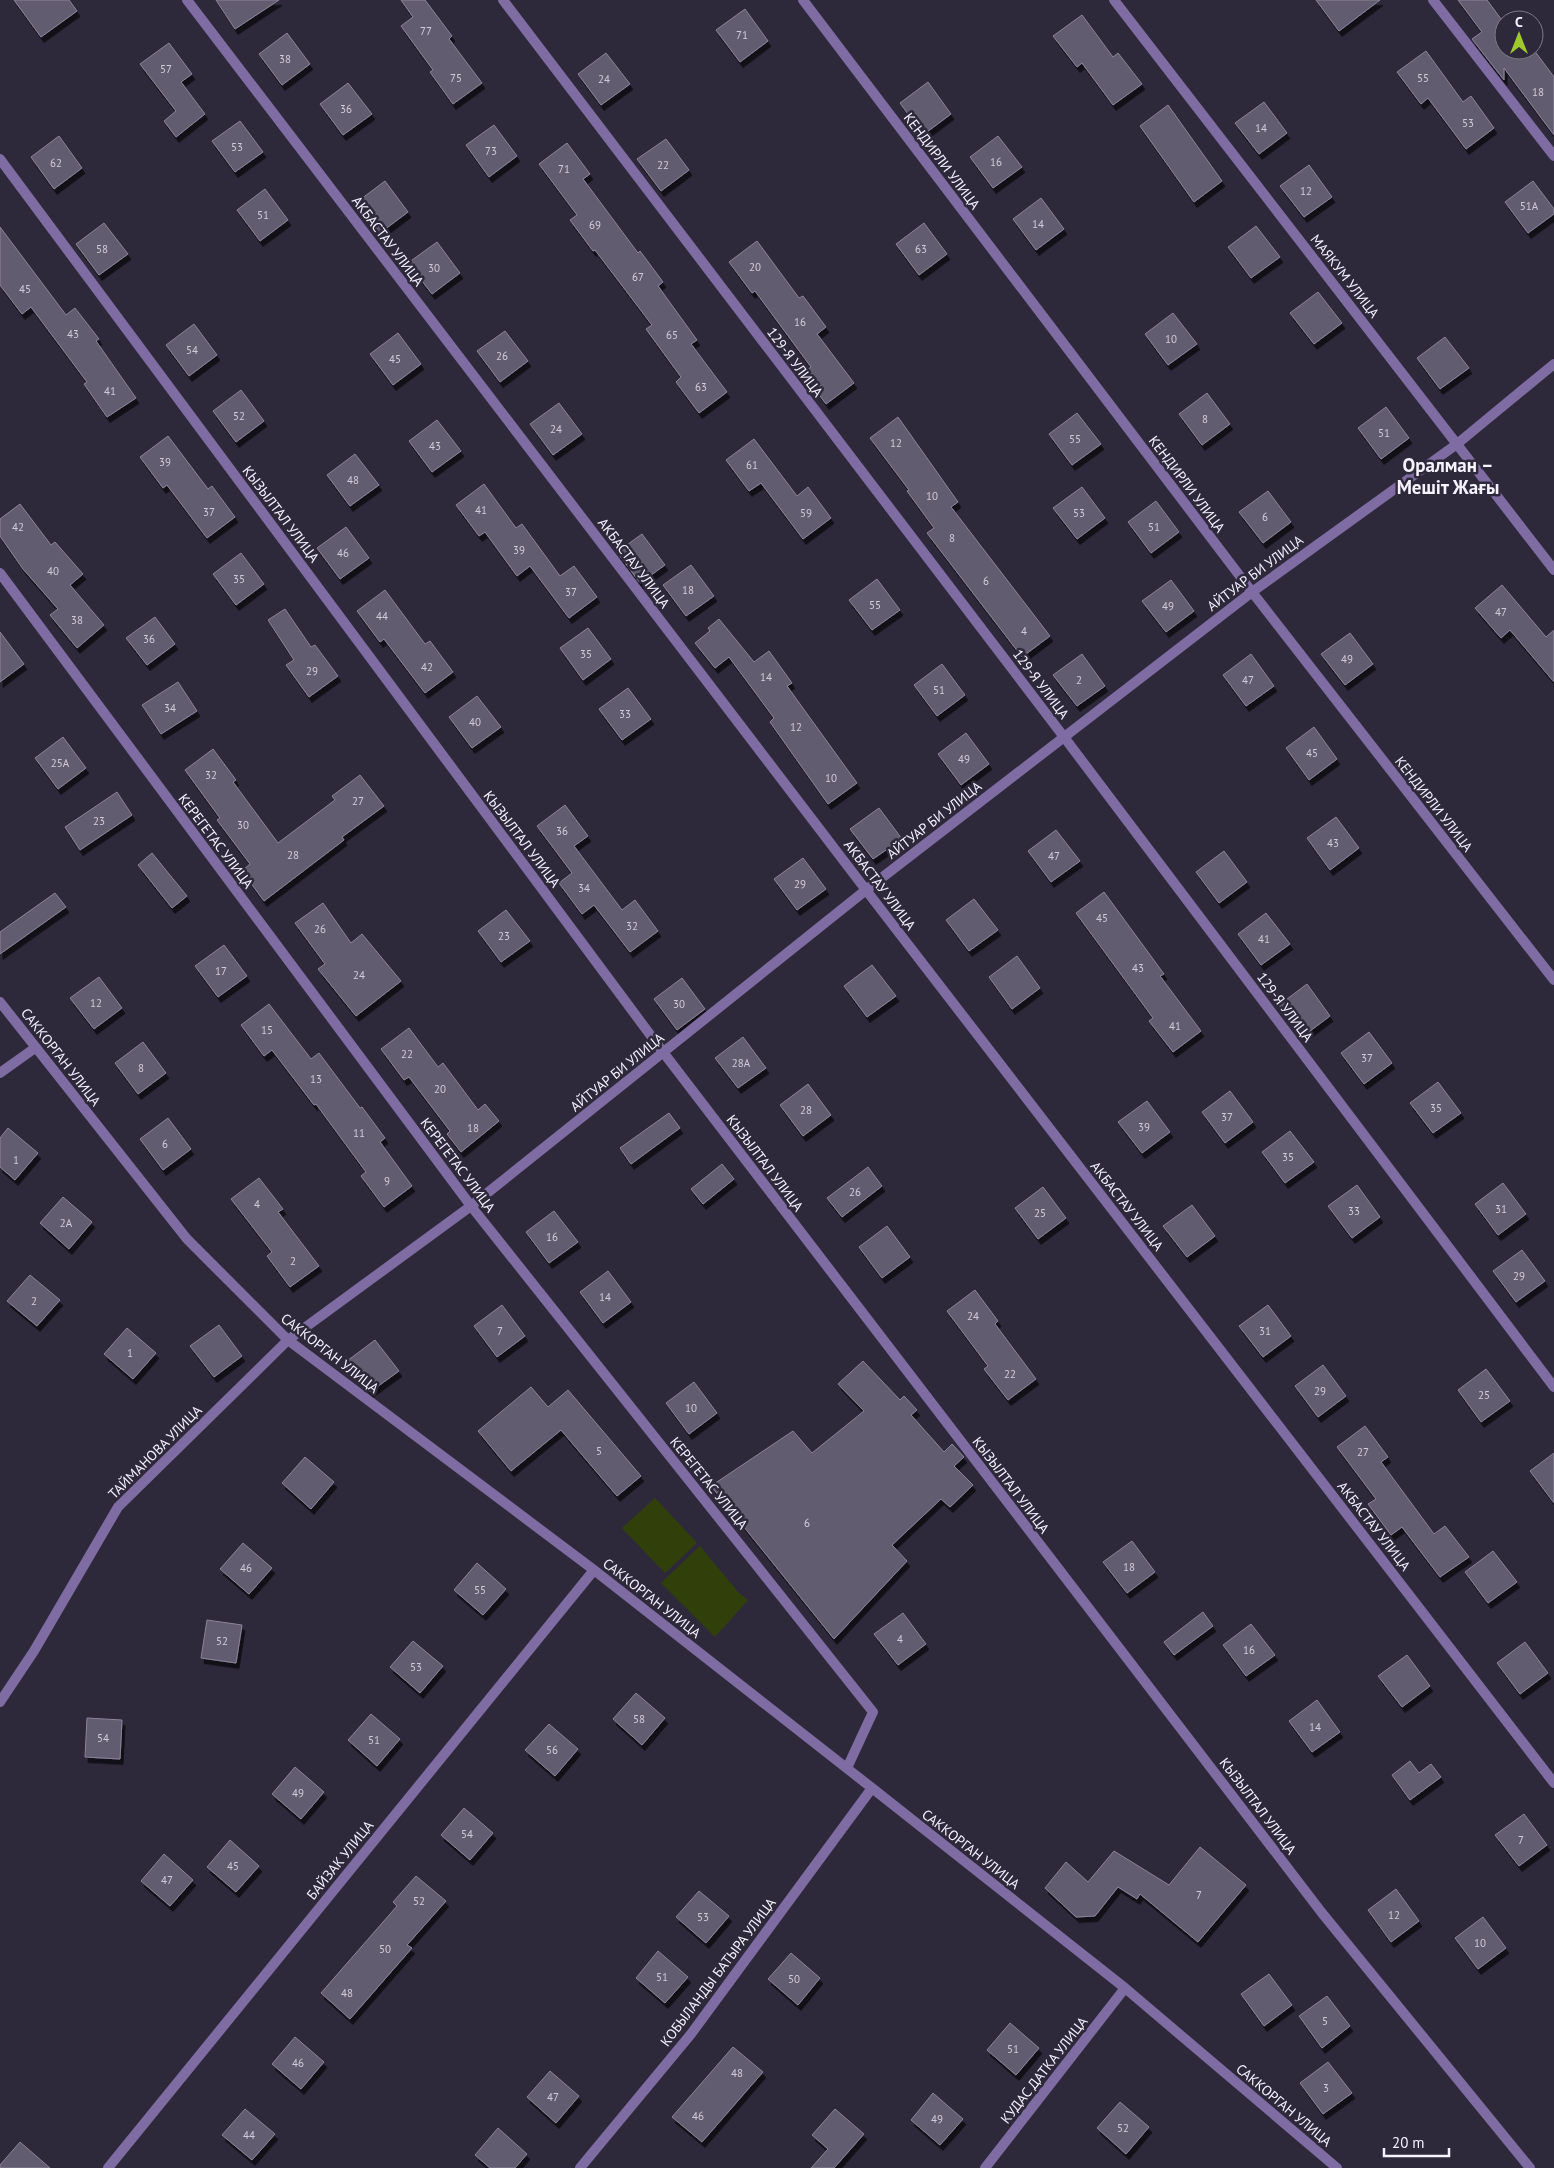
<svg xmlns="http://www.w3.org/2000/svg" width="1554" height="2168" font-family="'PT Sans',sans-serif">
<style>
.green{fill:#31400a}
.building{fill:#625b70;stroke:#8b849a;filter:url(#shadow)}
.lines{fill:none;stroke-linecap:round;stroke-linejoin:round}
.minor{stroke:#7e6ca2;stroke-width:10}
.labels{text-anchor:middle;stroke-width:5;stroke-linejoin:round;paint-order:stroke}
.number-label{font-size:11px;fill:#d1ccdb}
.street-label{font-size:14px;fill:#f6f2ff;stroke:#2e293a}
.district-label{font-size:19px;font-weight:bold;fill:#f6f2ff;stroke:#2e293a}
</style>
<defs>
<filter id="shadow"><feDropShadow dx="3" dy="5.5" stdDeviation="0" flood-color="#0009"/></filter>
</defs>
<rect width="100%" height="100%" fill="#2e293a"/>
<path class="green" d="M655,1498L697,1543L665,1573L622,1528Z
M700,1546L739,1593L748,1600L715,1637L661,1583Z"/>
<path class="building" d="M14,0H69L77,11L41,37Z
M216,0H279L235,29Z
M401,0H425L452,36L449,39L482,83L453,104L430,72L433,70L401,26L413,17Z
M1316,0H1380L1339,31Z
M1458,0H1487L1504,23V50H1534L1554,77V135L1504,68V80L1472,39L1482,32Z
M745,9L768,41L740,62L716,30Z
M1082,15L1113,57L1118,53L1142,84L1113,105L1082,63L1077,67L1053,36Z
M287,33L310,64L282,85L259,54Z
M169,43L192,74L181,82L205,114L176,137L164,121L176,111L140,64Z
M1426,51L1463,102L1471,96L1494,128L1466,149L1428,98L1421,104L1397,72Z
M606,53L630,84L601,105L578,74Z
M928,82L951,114L923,135L900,103Z
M348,83L372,114L343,135L320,104Z
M1264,102L1287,133L1259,154L1235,123Z
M1168,105L1222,181L1194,202L1140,126Z
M240,121L263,152L235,172L212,141Z
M494,125L517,156L489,177L466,145Z
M59,136L82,168L54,189L31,157Z
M998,136L1022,167L993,188L970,157Z
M666,139L689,170L661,191L637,159Z
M567,143L590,174L583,179L638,253L640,251L663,282L658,286L697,340L691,344L727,392L699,413L676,382L681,377L646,329L652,325L595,250L593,251L570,220L577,215L539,164Z
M1309,165L1332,197L1304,217L1280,186Z
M385,181L408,212L380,233L357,202Z
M1533,181L1554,209V214L1528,233L1505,202Z
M265,189L288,220L260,241L237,210Z
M1041,198L1064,229L1036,250L1013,219Z
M104,223L128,254L99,275L76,244Z
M924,223L947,254L919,275L896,244Z
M1256,226L1280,257L1251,278L1228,247Z
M0,227L66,315L75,308L99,339L96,341L136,398L107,417L84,384L87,382L31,307L22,314L0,285Z
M757,241L799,298L803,296L826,327L817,334L854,383L826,404L803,373L811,367L755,291L752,293L729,262Z
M437,242L460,273L432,294L408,263Z
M1318,292L1342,323L1314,344L1290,313Z
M1173,313L1197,344L1168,365L1145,334Z
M194,324L217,355L189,376L166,345Z
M505,331L528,361L500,382L477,351Z
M398,333L421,364L393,385L370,354Z
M1445,337L1469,368L1440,389L1417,358Z
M241,390L264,421L236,442L213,411Z
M1207,393L1230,424L1202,445L1179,414Z
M559,403L582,434L553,455L530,424Z
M1386,407L1409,438L1381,459L1358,428Z
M1077,413L1101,444L1072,465L1049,434Z
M898,417L958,502L951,507L1050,636L1022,657L927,533L934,528L907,491L909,490L870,438Z
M437,420L461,451L432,472L409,441Z
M168,436L208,489L212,486L235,517L207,538L167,485L163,488L140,457Z
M754,439L797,496L808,487L831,518L803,539L761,483L749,491L726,460Z
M355,454L379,485L350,506L327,475Z
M484,484L516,528L522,524L560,576L574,566L597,597L569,618L530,566L517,576L485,532L479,536L456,505Z
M1082,487L1105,518L1077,539L1053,508Z
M1268,491L1291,522L1263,543L1239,512Z
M1156,501L1179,532L1151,553L1128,522Z
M20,504L51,545L55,542L83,574L70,585L104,625L77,648L50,615L58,609L23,569L0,536V519Z
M346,527L369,558L340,579L317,548Z
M642,534L665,565L640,583L617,552Z
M241,553L264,584L236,605L213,574Z
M691,565L714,596L686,616L663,585Z
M877,579L900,610L872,630L849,600Z
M1171,580L1194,611L1166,632L1142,601Z
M1502,585L1546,637L1554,630V682L1510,630L1501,638L1475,608Z
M385,590L425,644L430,641L453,672L425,693L384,639L380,642L357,611Z
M285,609L311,647L315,645L338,676L309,697L286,665L294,660L268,620Z
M155,617L175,644L147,665L126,638Z
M719,619L754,662L769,651L792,683L787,686L857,783L828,804L770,722L774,718L729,657L715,668L695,643L710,631L708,628Z
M588,628L611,659L583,680L560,648Z
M0,632L24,664L0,682Z
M1350,633L1373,664L1345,685L1321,654Z
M1082,654L1105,686L1077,706L1053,675Z
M1251,654L1274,686L1246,706L1223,675Z
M942,664L965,695L937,716L914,685Z
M178,682L197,711L161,734L142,705Z
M628,688L651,719L622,740L599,709Z
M477,696L501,727L472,748L449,717Z
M1314,727L1337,759L1309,780L1286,748Z
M966,733L989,764L961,785L938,754Z
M63,737L86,768L58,789L35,758Z
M213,749L236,780L233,782L278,843L335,800L332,796L360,775L384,806L342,837L344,840L264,901L242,871L250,864L217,820L220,818L185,770Z
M117,792L132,815L80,850L65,827Z
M565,805L588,836L574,846L622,910L635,900L658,931L630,952L594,905L582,914L559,883L572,873L537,826Z
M879,808L902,839L873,859L850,829Z
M1336,817L1359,848L1330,870L1307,838Z
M1056,830L1080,861L1051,882L1028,851Z
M1224,851L1247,882L1219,903L1196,872Z
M152,853L187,896L172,908L138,865Z
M803,858L826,889L797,910L774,879Z
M1104,892L1164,974L1160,976L1201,1031L1173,1052L1149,1021L1153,1018L1076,913Z
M55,893L66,907L0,954V932Z
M974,899L998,930L969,951L946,920Z
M323,903L351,943L362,934L401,981L356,1016L318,969L325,964L295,923Z
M506,910L530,941L501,962L478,931Z
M1266,913L1290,944L1261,965L1238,934Z
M224,945L247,976L218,997L195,966Z
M1017,956L1040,988L1012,1009L989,977Z
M872,965L896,996L867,1017L844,986Z
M99,977L122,1008L94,1029L70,998Z
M682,978L705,1009L677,1030L654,999Z
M1307,984L1330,1016L1302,1037L1279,1005Z
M269,1004L311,1059L319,1053L360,1108L362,1107L385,1138L380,1142L412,1186L384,1207L361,1176L366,1172L316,1104L314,1105L272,1050L264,1056L241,1025Z
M409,1028L438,1067L443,1063L478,1110L485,1104L499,1121L461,1152L447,1134L450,1131L409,1077L404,1080L381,1049Z
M1369,1032L1392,1063L1364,1084L1341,1053Z
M743,1037L766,1068L738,1088L715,1058Z
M143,1042L166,1073L138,1094L115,1063Z
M1438,1082L1461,1113L1433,1133L1410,1103Z
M808,1084L831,1115L803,1136L780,1105Z
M1230,1091L1253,1122L1225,1143L1202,1112Z
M1147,1101L1170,1132L1142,1153L1118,1122Z
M669,1113L680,1128L631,1164L620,1148Z
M168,1118L191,1149L163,1170L140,1139Z
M8,1128L38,1153L15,1180L0,1167V1138Z
M1290,1131L1314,1162L1285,1183L1262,1152Z
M722,1164L734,1179L703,1204L691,1189Z
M868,1167L882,1186L842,1217L827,1198Z
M259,1178L283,1209L278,1212L319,1266L290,1287L267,1256L272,1252L231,1199Z
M1503,1183L1526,1214L1498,1235L1475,1204Z
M1357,1185L1380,1217L1352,1238L1328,1206Z
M1043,1187L1066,1218L1038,1239L1015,1208Z
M63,1197L92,1222L69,1249L40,1223Z
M1192,1205L1215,1236L1187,1257L1163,1226Z
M554,1211L578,1242L549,1263L526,1232Z
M887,1226L910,1257L882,1278L859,1247Z
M1522,1250L1545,1281L1516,1302L1493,1271Z
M608,1271L631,1302L603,1323L580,1292Z
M30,1275L60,1300L37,1326L7,1301Z
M975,1290L998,1321L995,1324L1036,1379L1008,1400L984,1369L988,1366L947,1311Z
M502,1305L525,1336L497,1357L474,1326Z
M1268,1305L1291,1336L1263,1357L1239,1326Z
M219,1325L242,1356L214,1377L190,1346Z
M127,1328L156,1353L133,1379L104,1354Z
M375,1340L399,1371L370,1392L347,1361Z
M863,1361L900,1400L904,1396L917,1410L911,1415L944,1452L952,1444L964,1457L954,1466L973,1485L950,1507L941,1499L892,1545L907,1561L834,1639L711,1486L793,1431L812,1453L864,1411L838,1384Z
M1323,1365L1346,1396L1318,1417L1295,1386Z
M1486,1369L1510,1401L1481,1422L1458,1390Z
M694,1382L717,1413L689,1434L666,1403Z
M531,1387L548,1407L568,1390L641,1476L617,1496L561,1430L511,1471L478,1431Z
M1365,1426L1388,1457L1381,1462L1434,1534L1445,1526L1469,1557L1440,1577L1402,1527L1391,1535L1368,1504L1376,1499L1337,1447Z
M1554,1453V1503L1530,1471Z
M305,1457L334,1482L311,1509L282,1483Z
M1132,1541L1155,1572L1127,1593L1103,1562Z
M243,1543L272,1568L249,1594L220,1569Z
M1493,1551L1517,1582L1488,1603L1465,1572Z
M477,1563L506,1589L483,1615L454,1590Z
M1203,1612L1213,1626L1174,1655L1164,1642Z
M903,1613L926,1644L898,1665L874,1634Z
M207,1620L242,1625L236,1663L201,1658Z
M1251,1624L1275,1655L1246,1676L1223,1645Z
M413,1641L443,1666L420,1693L390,1667Z
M1525,1642L1548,1673L1520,1694L1497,1663Z
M1407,1655L1430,1686L1402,1707L1378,1676Z
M636,1693L665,1718L642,1745L613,1719Z
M1317,1700L1340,1732L1312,1752L1289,1721Z
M371,1714L400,1739L377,1766L348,1740Z
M87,1718L122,1720L120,1759L85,1757Z
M549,1724L578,1749L555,1776L525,1750Z
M1410,1761L1419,1773L1431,1764L1441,1777L1410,1800L1392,1775Z
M295,1767L324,1792L301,1819L272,1794Z
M464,1808L493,1833L470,1860L441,1835Z
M1524,1814L1547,1845L1519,1866L1495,1835Z
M230,1840L259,1866L236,1892L207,1867Z
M1200,1847L1246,1885L1198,1942L1140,1894L1137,1899L1118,1887L1095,1916L1076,1917L1045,1888L1066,1862L1088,1882L1114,1851L1169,1885Z
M164,1854L193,1880L170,1906L141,1881Z
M416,1876L446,1901L407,1945L412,1948L350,2019L321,1993L397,1906L393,1902Z
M1396,1889L1419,1921L1391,1942L1368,1910Z
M699,1891L729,1916L706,1943L676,1917Z
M1483,1917L1506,1948L1478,1969L1455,1938Z
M658,1951L688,1977L665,2003L636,1978Z
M791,1953L820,1978L798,2005L768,1979Z
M1269,1974L1292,2005L1264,2026L1241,1994Z
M1327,1996L1350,2026L1322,2048L1299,2016Z
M1010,2023L1039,2048L1016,2075L987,2050Z
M295,2037L324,2062L301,2089L272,2064Z
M733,2047L763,2072L702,2142L672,2117Z
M1328,2062L1352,2093L1323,2114L1300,2083Z
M550,2071L579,2096L556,2123L527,2097Z
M933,2093L963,2119L940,2145L911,2120Z
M1120,2102L1149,2127L1126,2154L1097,2128Z
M245,2109L275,2134L252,2160L222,2135Z
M835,2109L864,2134L834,2168H811L828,2149L812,2135Z
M498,2128L527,2154L515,2168H490L475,2155Z
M20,2142L50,2168H0V2165Z"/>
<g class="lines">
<path class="minor" d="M187,0L866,890L1554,1783
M503,0L1064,737L1554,1387
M803,0L1252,592L1554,980
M1114,0L1554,570
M1433,0L1554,156
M0,159L663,1052L1322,1913L1530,2168
M0,573L471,1206L873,1712L847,1768
M0,1002L187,1239L288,1340L594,1570L872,1788L1125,1988L1337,2168
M0,1073L35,1048
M0,1702L34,1651L118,1507L288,1340L471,1206L866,890L1252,592L1457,444L1554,364
M108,2168L594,1570
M580,2168L691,2034L872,1788
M985,2168L1125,1988"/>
</g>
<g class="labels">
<g class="number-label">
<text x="426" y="35">77</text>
<text x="742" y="39">71</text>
<text x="285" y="63">38</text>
<text x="166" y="73">57</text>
<text x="456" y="82">75</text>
<text x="1423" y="82">55</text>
<text x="604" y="83">24</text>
<text x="1538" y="96">18</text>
<text x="346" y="113">36</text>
<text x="1468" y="127">53</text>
<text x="1261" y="132">14</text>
<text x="237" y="151">53</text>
<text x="491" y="155">73</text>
<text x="996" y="166">16</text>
<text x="56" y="167">62</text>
<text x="663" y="169">22</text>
<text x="564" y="173">71</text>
<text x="1306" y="195">12</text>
<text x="1529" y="210">51A</text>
<text x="263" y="219">51</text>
<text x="1038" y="228">14</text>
<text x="595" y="229">69</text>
<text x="102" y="253">58</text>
<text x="921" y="253">63</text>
<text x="755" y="271">20</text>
<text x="434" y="272">30</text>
<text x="638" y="281">67</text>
<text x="25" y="293">45</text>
<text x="800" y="326">16</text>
<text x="73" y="338">43</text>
<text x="672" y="339">65</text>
<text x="1171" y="343">10</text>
<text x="192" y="354">54</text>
<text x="502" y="360">26</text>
<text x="395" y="363">45</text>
<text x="701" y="391">63</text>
<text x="110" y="395">41</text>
<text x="239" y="420">52</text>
<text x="1205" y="423">8</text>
<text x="556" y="433">24</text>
<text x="1384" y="437">51</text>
<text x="1075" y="443">55</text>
<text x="896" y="447">12</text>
<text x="435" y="450">43</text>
<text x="165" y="466">39</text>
<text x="752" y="469">61</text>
<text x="353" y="484">48</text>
<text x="932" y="500">10</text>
<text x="481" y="514">41</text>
<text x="209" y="516">37</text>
<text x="806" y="517">59</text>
<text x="1079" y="517">53</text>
<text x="1265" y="521">6</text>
<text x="18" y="531">42</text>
<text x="1154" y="531">51</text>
<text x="952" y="542">8</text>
<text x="519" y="554">39</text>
<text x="343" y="557">46</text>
<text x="53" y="575">40</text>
<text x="239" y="583">35</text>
<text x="986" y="585">6</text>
<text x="688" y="594">18</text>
<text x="571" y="596">37</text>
<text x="875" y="609">55</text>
<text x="1168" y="610">49</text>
<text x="1501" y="616">47</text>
<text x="382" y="620">44</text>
<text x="77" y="624">38</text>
<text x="1024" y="635">4</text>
<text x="149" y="643">36</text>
<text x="586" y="658">35</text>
<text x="1347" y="663">49</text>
<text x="427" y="671">42</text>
<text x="312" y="675">29</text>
<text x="766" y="681">14</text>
<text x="1079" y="684">2</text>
<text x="1248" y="684">47</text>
<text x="939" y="694">51</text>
<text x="170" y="712">34</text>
<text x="625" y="718">33</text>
<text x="475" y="726">40</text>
<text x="796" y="731">12</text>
<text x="1312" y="757">45</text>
<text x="964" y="763">49</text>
<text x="60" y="767">25А</text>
<text x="211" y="779">32</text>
<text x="831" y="782">10</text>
<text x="358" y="805">27</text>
<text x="99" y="825">23</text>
<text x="243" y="829">30</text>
<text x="562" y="835">36</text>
<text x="1333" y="847">43</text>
<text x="293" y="859">28</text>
<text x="1054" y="860">47</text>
<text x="800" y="888">29</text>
<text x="584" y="892">34</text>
<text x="1102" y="922">45</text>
<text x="632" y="930">32</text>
<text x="320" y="933">26</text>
<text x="504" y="940">23</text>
<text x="1264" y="943">41</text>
<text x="1138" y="972">43</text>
<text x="221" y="975">17</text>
<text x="359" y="979">24</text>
<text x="96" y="1007">12</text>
<text x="679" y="1008">30</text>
<text x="1175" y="1030">41</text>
<text x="267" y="1034">15</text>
<text x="407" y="1058">22</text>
<text x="1367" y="1062">37</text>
<text x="741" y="1067">28А</text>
<text x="141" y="1072">8</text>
<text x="316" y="1083">13</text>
<text x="440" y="1093">20</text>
<text x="1436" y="1112">35</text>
<text x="806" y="1114">28</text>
<text x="1227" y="1121">37</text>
<text x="1144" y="1131">39</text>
<text x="473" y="1132">18</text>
<text x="359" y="1137">11</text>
<text x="165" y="1148">6</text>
<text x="1288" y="1161">35</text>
<text x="16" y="1164">1</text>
<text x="387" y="1185">9</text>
<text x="855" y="1196">26</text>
<text x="257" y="1208">4</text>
<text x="1501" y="1213">31</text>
<text x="1354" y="1215">33</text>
<text x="1040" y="1217">25</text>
<text x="66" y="1227">2А</text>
<text x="552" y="1241">16</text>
<text x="293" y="1265">2</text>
<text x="1519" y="1280">29</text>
<text x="605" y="1301">14</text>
<text x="34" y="1305">2</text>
<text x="973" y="1320">24</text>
<text x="500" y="1335">7</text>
<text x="1265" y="1335">31</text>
<text x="130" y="1357">1</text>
<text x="1010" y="1378">22</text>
<text x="1320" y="1395">29</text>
<text x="1484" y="1399">25</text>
<text x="691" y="1412">10</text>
<text x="599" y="1455">5</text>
<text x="1363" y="1456">27</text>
<text x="807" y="1527">6</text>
<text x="1129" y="1571">18</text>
<text x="246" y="1572">46</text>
<text x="480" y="1594">55</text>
<text x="900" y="1643">4</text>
<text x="222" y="1645">52</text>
<text x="1249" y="1654">16</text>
<text x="416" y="1671">53</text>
<text x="639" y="1723">58</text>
<text x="1315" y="1731">14</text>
<text x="103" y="1742">54</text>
<text x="374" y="1744">51</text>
<text x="552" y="1754">56</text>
<text x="298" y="1797">49</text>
<text x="467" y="1838">54</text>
<text x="1521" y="1844">7</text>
<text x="233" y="1870">45</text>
<text x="167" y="1884">47</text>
<text x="1199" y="1899">7</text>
<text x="419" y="1905">52</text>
<text x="1394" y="1919">12</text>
<text x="703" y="1921">53</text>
<text x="1480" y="1947">10</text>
<text x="385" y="1953">50</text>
<text x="662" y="1981">51</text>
<text x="794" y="1983">50</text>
<text x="347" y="1997">48</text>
<text x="1325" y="2025">5</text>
<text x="1013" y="2053">51</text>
<text x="298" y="2067">46</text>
<text x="737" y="2077">48</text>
<text x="1326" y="2092">3</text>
<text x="553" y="2101">47</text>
<text x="698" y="2120">46</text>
<text x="937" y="2123">49</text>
<text x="1123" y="2132">52</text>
<text x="249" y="2139">44</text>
</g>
<g class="street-label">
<text transform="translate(942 161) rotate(53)" y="5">КЕНДИРЛИ УЛИЦА</text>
<text transform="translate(388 241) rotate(53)" y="5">АКБАСТАУ УЛИЦА</text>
<text transform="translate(1345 276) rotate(52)" y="5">МАЯКУМ УЛИЦА</text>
<text transform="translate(795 362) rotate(53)" y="5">129-Я УЛИЦА</text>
<text transform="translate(1187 484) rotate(53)" y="5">КЕНДИРЛИ УЛИЦА</text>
<text transform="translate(281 514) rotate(53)" y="5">КЫЗЫЛТАЛ УЛИЦА</text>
<text transform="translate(634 563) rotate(53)" y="5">АКБАСТАУ УЛИЦА</text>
<text transform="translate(1255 573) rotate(-37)" y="5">АЙТУАР БИ УЛИЦА</text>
<text transform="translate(1041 684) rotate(53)" y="5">129-Я УЛИЦА</text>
<text transform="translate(1434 804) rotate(52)" y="5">КЕНДИРЛИ УЛИЦА</text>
<text transform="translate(934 820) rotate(-38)" y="5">АЙТУАР БИ УЛИЦА</text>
<text transform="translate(522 839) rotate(53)" y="5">КЫЗЫЛТАЛ УЛИЦА</text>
<text transform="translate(216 841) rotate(53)" y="5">КЕРЕГЕТАС УЛИЦА</text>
<text transform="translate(880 885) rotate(53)" y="5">АКБАСТАУ УЛИЦА</text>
<text transform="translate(1285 1007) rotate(53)" y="5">129-Я УЛИЦА</text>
<text transform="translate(61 1057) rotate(52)" y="5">САККОРГАН УЛИЦА</text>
<text transform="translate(617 1072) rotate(-39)" y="5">АЙТУАР БИ УЛИЦА</text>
<text transform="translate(765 1163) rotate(53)" y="5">КЫЗЫЛТАЛ УЛИЦА</text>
<text transform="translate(458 1165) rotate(53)" y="5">КЕРЕГЕТАС УЛИЦА</text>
<text transform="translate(1127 1206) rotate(52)" y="5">АКБАСТАУ УЛИЦА</text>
<text transform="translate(330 1353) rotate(38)" y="5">САККОРГАН УЛИЦА</text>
<text transform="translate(155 1452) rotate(-45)" y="5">ТАЙМАНОВА УЛИЦА</text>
<text transform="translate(709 1483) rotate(51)" y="5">КЕРЕГЕТАС УЛИЦА</text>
<text transform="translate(1011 1485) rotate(53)" y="5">КЫЗЫЛТАЛ УЛИЦА</text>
<text transform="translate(1374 1526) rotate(52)" y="5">АКБАСТАУ УЛИЦА</text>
<text transform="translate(652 1598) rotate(38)" y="5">САККОРГАН УЛИЦА</text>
<text transform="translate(1258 1806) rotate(53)" y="5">КЫЗЫЛТАЛ УЛИЦА</text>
<text transform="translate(971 1849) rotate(38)" y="5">САККОРГАН УЛИЦА</text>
<text transform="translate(340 1860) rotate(-51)" y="5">БАЙЗАК УЛИЦА</text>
<text transform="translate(718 1972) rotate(-53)" y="5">КОБЫЛАНДЫ БАТЫРА УЛИЦА</text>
<text transform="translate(1044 2070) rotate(-52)" y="5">КУДАС ДАТКА УЛИЦА</text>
<text transform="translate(1284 2105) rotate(40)" y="5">САККОРГАН УЛИЦА</text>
</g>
<g class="district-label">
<text x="1448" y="472">Оралман –<tspan x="1448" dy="22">Мешіт Жағы</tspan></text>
</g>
</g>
<g transform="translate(1519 35)"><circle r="24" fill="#2e293a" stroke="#7e7989"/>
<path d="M0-4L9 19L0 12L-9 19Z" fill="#9fca2d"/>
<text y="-8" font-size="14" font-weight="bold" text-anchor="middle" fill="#f6f2ff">С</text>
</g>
<path d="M1384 2148v8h65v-8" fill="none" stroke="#f6f2ff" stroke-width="2.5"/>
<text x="1392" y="2148" font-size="15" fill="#f6f2ff" stroke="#2e293a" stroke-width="4" paint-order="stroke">20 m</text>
</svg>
